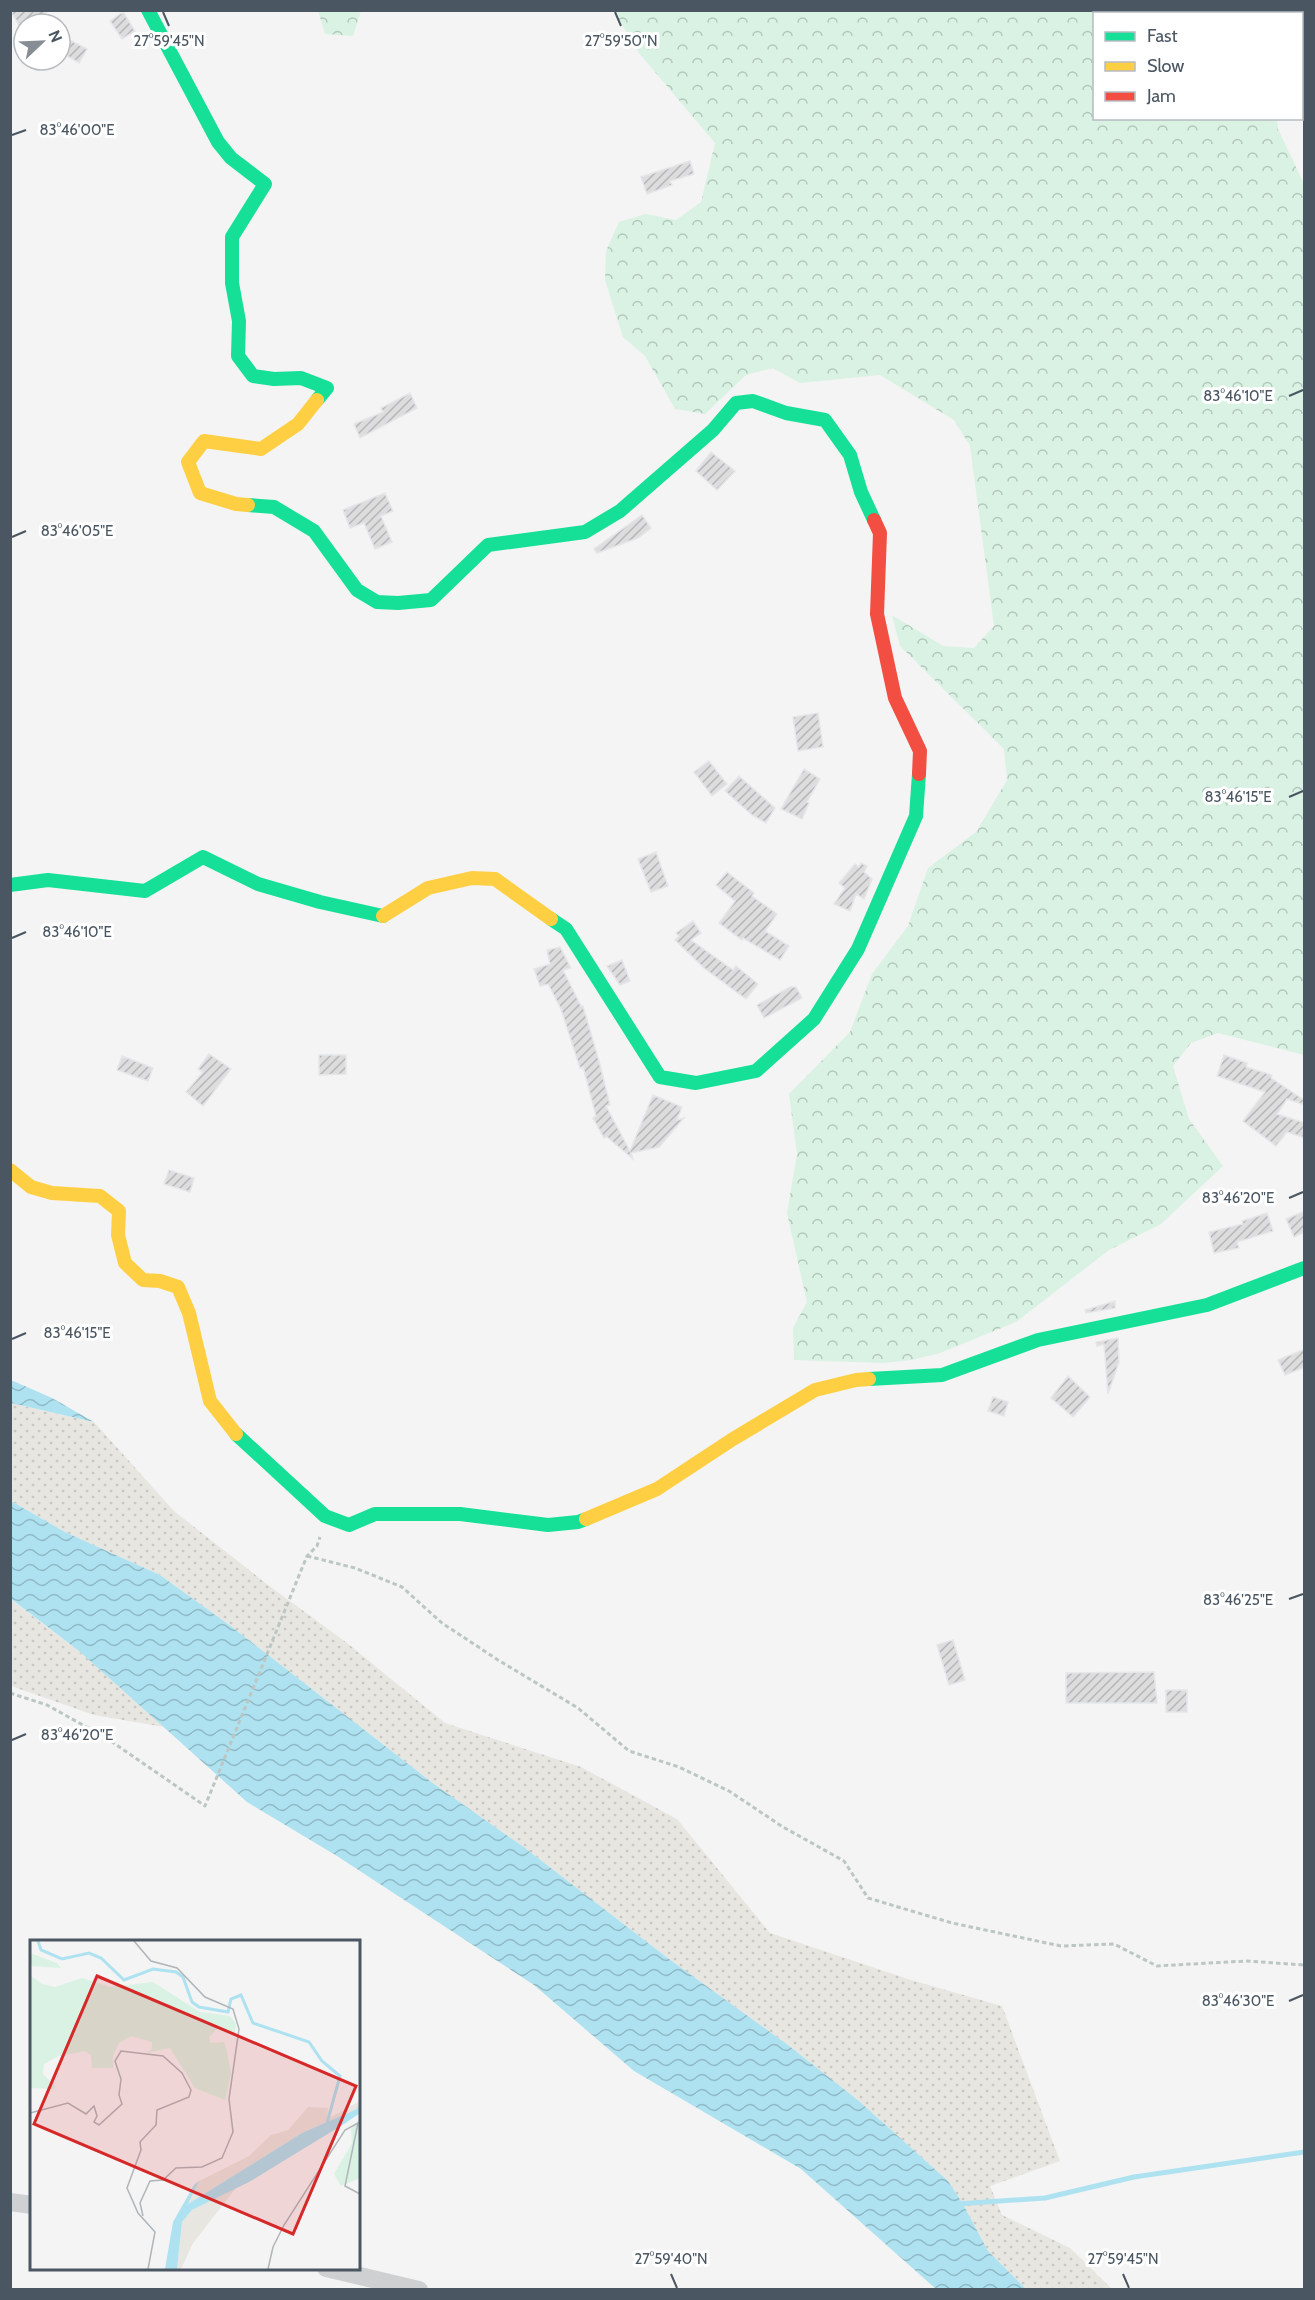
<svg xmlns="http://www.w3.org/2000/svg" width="1315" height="2300" font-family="Cabin,sans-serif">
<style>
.forest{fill:url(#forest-crowns)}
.sand{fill:url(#sand-dots)}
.water{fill:url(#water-waves)}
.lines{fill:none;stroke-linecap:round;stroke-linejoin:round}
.stream{stroke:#aee2f0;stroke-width:5}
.building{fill:url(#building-hatch);stroke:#e5e6e7;stroke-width:1.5}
.path{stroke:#bcc7c4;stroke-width:3;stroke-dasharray:4.5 3;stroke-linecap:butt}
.street{stroke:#ced0d2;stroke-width:18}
.fast{stroke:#16e098;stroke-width:14}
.slow{stroke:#ffcf43;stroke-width:14}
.jam{stroke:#f24e42;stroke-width:14}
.ticks{fill:none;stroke:#4a5661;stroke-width:2}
.inset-river{fill:none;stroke:#aee2f0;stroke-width:3}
.inset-road{fill:none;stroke:#b0b5b9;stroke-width:1.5}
.view{fill:#d62828;fill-opacity:0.15;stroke:#d62828;stroke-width:3}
.inset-edge{fill:none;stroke:#4a5661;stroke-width:3}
.ticks-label{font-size:15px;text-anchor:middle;fill:#4a5661;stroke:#fff;stroke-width:6;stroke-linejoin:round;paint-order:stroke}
</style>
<defs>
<pattern id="forest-crowns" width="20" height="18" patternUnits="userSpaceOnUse" patternTransform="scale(1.5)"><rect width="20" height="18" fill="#d9f2e3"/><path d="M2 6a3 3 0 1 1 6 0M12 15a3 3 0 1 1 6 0" fill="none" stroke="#b2c7bb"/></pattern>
<pattern id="sand-dots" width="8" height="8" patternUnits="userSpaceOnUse" patternTransform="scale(1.5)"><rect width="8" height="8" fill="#e7e6e1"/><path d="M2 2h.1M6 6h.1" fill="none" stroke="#c8c7c4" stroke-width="1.8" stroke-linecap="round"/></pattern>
<pattern id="water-waves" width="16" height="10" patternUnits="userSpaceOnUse" patternTransform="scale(1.5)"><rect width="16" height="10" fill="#aee2f0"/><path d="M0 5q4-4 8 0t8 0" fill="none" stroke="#90bac6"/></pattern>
<pattern id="building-hatch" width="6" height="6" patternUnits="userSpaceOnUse" patternTransform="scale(1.5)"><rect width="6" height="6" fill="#ddddde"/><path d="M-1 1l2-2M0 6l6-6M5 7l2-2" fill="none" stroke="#b5b6b7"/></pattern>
</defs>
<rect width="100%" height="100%" fill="#f4f4f4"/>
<path class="forest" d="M318,11H361L353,36L325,34Z
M614,11H1264L1265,13L1094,14V118L1277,119L1278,129L1304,184V1055L1218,1033L1191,1043L1173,1066L1189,1119L1223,1166L1161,1224L1109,1250L1016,1322L940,1353L912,1360L883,1363L794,1360L793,1328L807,1302L787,1213L797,1154L789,1094L850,1032L872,974L908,926L928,868L976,832L1007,780L1004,749L900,646L892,615L943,646L974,648L994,626L970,446L954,420L880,375L800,383L773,368L746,375L705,414L675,409L645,356L623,337L605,280L606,251L619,222L646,214L676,220L701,202L715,143L639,53Z"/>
<path class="sand" d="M10,1403L94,1422L174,1511L268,1585L347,1643L445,1723L581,1767L677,1819L770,1933L911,1980L1002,2006L1060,2161L990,2186L1002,2215L1070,2248L1112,2289H1026L988,2251L963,2204L948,2181L859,2101L788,2045L665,1956L525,1848L434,1784L232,1627L160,1575L65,1532L11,1501Z
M10,1599L79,1651L164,1727L94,1715L11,1686Z"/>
<path class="water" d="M11,1380L52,1398L94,1422L11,1403Z
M11,1501L65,1532L160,1575L232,1627L434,1784L525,1848L665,1956L788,2045L859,2101L948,2181L963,2204L988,2251L1026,2289H936L801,2169L634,2071L534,1985L337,1856L247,1802L79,1651L11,1599Z"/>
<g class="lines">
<path class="stream" d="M957,2204L1045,2198L1134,2177L1304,2152"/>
</g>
<path class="building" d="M10,10H49L28,24H24L21,29Z
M123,12L135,31L122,39L110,21Z
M66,38L87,49L79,63L60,52Z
M690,161L694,174L670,181L672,185L647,194L641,177Z
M410,393L417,408L360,438L354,424L383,412L381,408Z
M711,452L735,471L717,490L696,471Z
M385,493L393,511L381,516L392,542L375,549L364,523L350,528L343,510Z
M642,515L651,528L638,538L597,553L594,549Z
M818,713L823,747L798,751L793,717Z
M709,761L727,784L712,796L694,772Z
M804,769L820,779L807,802L809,803L802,819L781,809Z
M739,776L775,808L766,823L752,815L725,791Z
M656,852L668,886L651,892L638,859Z
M861,863L867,866L864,872L872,879L864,899L856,894L850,911L834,904L845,888L839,883L855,864L859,867Z
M727,872L754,893L752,896L777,914L765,931L789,946L780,960L743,938L742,940L719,923L735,901L716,885Z
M693,921L701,933L691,940L733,970L736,966L758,984L746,999L704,968L675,940L679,936L676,933Z
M560,947L571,968L563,970L581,1006H583L599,1061L610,1105L606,1106L630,1151L653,1095L682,1107L677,1120L684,1118L659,1147L631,1153L633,1159L607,1137L604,1138L593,1118L596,1116L583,1067L580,1068L561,1009L548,984L540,986L534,969L550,964L547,950Z
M622,960L630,981L620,985L607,966Z
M790,987H796L802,998L764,1018L757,1005Z
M209,1054L231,1069L203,1106L186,1092L203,1072L198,1069Z
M319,1055H346V1074L319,1075Z
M1224,1055L1247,1063L1246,1067L1272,1075L1271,1078L1304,1100L1302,1104L1287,1099L1277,1114L1305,1123V1138L1287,1132L1276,1146L1243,1121L1265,1092L1217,1076Z
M122,1056L153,1068L148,1081L117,1070Z
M169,1170L194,1178L190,1192L164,1184Z
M1305,1211V1232L1294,1237L1286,1219Z
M1267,1213L1273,1231L1237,1242L1239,1248L1214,1253L1209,1232L1243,1224L1242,1221Z
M1115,1301V1308L1086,1313L1085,1310Z
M1118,1338L1119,1362L1108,1394L1104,1344L1097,1346L1096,1342Z
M1305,1349V1367L1285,1375L1278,1360Z
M1068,1376L1090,1397L1073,1417L1051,1398Z
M993,1397L1008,1402L1004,1416L988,1411Z
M953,1640L965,1680L949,1685L937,1645Z
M1154,1672L1157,1703H1066V1673Z
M1166,1690H1187V1712H1166Z"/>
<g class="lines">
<path class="path" d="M307,1556L355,1568L402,1587L442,1623L498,1660L578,1708L629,1751L679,1767L729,1791L783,1827L844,1861L868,1898L952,1923L1061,1946L1114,1944L1157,1966L1246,1961L1304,1965
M10,1693L47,1705L108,1739L205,1806L307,1556L317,1546L320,1537"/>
<path class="street" d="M10,2202L32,2205
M326,2268L419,2290"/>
<path class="fast" d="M148,10L218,142L231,158L265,184L232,237V283L239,321L238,356L253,376L274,379L301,378L327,388L317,400
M248,505L274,507L314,531L357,590L377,602L398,603L431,600L488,545L585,532L620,511L713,430L736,403L753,401L786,413L825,420L850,455L861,492L874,520
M10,885L48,880L145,891L203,857L258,884L320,902L383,916
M551,919L566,929L660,1077L696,1083L756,1071L814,1019L858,949L916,816L919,774
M869,1379L942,1375L1038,1340L1207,1305L1304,1268
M236,1434L325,1516L349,1525L375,1514H460L548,1525L578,1522L586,1519"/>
<path class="slow" d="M248,505L236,504L200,493L188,462L204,441L261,449L298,424L317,400
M383,916L428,888L472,878L495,879L551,919
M10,1170L31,1187L52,1193L100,1196L119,1211L118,1235L125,1263L143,1280L160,1281L178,1287L189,1313L210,1401L236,1434
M586,1519L657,1489L733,1439L815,1390L856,1380L869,1379"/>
<path class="jam" d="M874,520L880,533L877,614L895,698L920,751L919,774"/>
</g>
<path class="ticks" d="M163,12L169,26M615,12L621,26M12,135L26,130M1289,396L1303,390M12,537L26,531M1289,797L1303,791M12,938L26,932M1289,1198L1303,1192M12,1339L26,1333M1289,1599L1303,1594M12,1740L26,1734M1289,2001L1303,1995M671,2274L677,2288M1123,2274L1129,2288"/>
<g transform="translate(30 1940)">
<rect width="330" height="330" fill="#f4f4f4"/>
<path d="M0,13L27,23L31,28L0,26ZM0,35L12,44L25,47L52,38L80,47L123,42L170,72L200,76L206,84L205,94L189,87L179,97L180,103L194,102L197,112L201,133L195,160L165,148L140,108L116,113L122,109V102L101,96L89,103L83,115V128H62L61,115L55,111L29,116L14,124L13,134L25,146L24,149L0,148ZM330,178V238L311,246L304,234L322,203L321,189Z" fill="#d9f2e3"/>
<path d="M330,161L328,169L272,193L158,264L169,241L219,216L241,195L258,190L278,167L298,168L297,177H301ZM206,248L163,303L151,329H147L152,282L162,270Z" fill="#e7e6e1"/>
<path d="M330,161V173L314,184L219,242L162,270L152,282L147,329H135L143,282L164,245L169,241L158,264L272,193L327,169Z" fill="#aee2f0"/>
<path class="inset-river" d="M8,1L11,10L32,19L59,13L71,18L94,40L123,29L146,32L153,37L162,62L169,67L198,72L201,59L211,55L223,83L279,102L292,121L310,136L297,183"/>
<path class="inset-road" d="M104,1L121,21L147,28L175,57L203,69L209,89L199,159L203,192L192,218L172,227L146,228L133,240L120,241L110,263L113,276M0,173L38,163L56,174L64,166L67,176L64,182L69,185L92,164L89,155L91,139L85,121L91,111L133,116L152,133L161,150L159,157L127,170L126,185L110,202L111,210L97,248L108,273L125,292L118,329M238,329L243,307L254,285L315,190L328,183L315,246L330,254"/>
<path class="view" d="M67,36L326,146L263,294L4,184Z"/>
<rect width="330" height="330" class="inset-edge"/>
</g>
<g class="ticks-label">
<text x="169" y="46">27°59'45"N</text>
<text x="621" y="46">27°59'50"N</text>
<text x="77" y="135">83°46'00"E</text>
<text x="1238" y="401">83°46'10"E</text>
<text x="77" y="536">83°46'05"E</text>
<text x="1238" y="802">83°46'15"E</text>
<text x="77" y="937">83°46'10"E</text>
<text x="1238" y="1203">83°46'20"E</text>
<text x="77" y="1338">83°46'15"E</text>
<text x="1238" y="1605">83°46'25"E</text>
<text x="77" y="1740">83°46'20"E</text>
<text x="1238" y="2006">83°46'30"E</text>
<text x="671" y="2264">27°59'40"N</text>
<text x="1123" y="2264">27°59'45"N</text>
</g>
<rect width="1315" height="2300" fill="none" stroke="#4a5661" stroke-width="24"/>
<rect x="1093" y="12" width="210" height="108" fill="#ffffff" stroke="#b7bbc0" stroke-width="1.5"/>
<rect x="1105" y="32" width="30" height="9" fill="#16e098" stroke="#b7bbc0" stroke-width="1.5"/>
<text x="1147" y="42" font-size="18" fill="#4a5661">Fast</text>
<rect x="1105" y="62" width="30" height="9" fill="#ffcf43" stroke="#b7bbc0" stroke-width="1.5"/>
<text x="1147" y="72" font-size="18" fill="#4a5661">Slow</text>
<rect x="1105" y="92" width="30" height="9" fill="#f24e42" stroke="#b7bbc0" stroke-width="1.5"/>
<text x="1147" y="102" font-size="18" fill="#4a5661">Jam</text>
<g transform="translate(42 42) rotate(67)"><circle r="28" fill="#ffffff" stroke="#b7bbc0" stroke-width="1.5"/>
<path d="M0-4.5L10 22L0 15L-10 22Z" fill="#868d94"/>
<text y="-9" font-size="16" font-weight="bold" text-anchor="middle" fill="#4a5661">N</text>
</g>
</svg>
